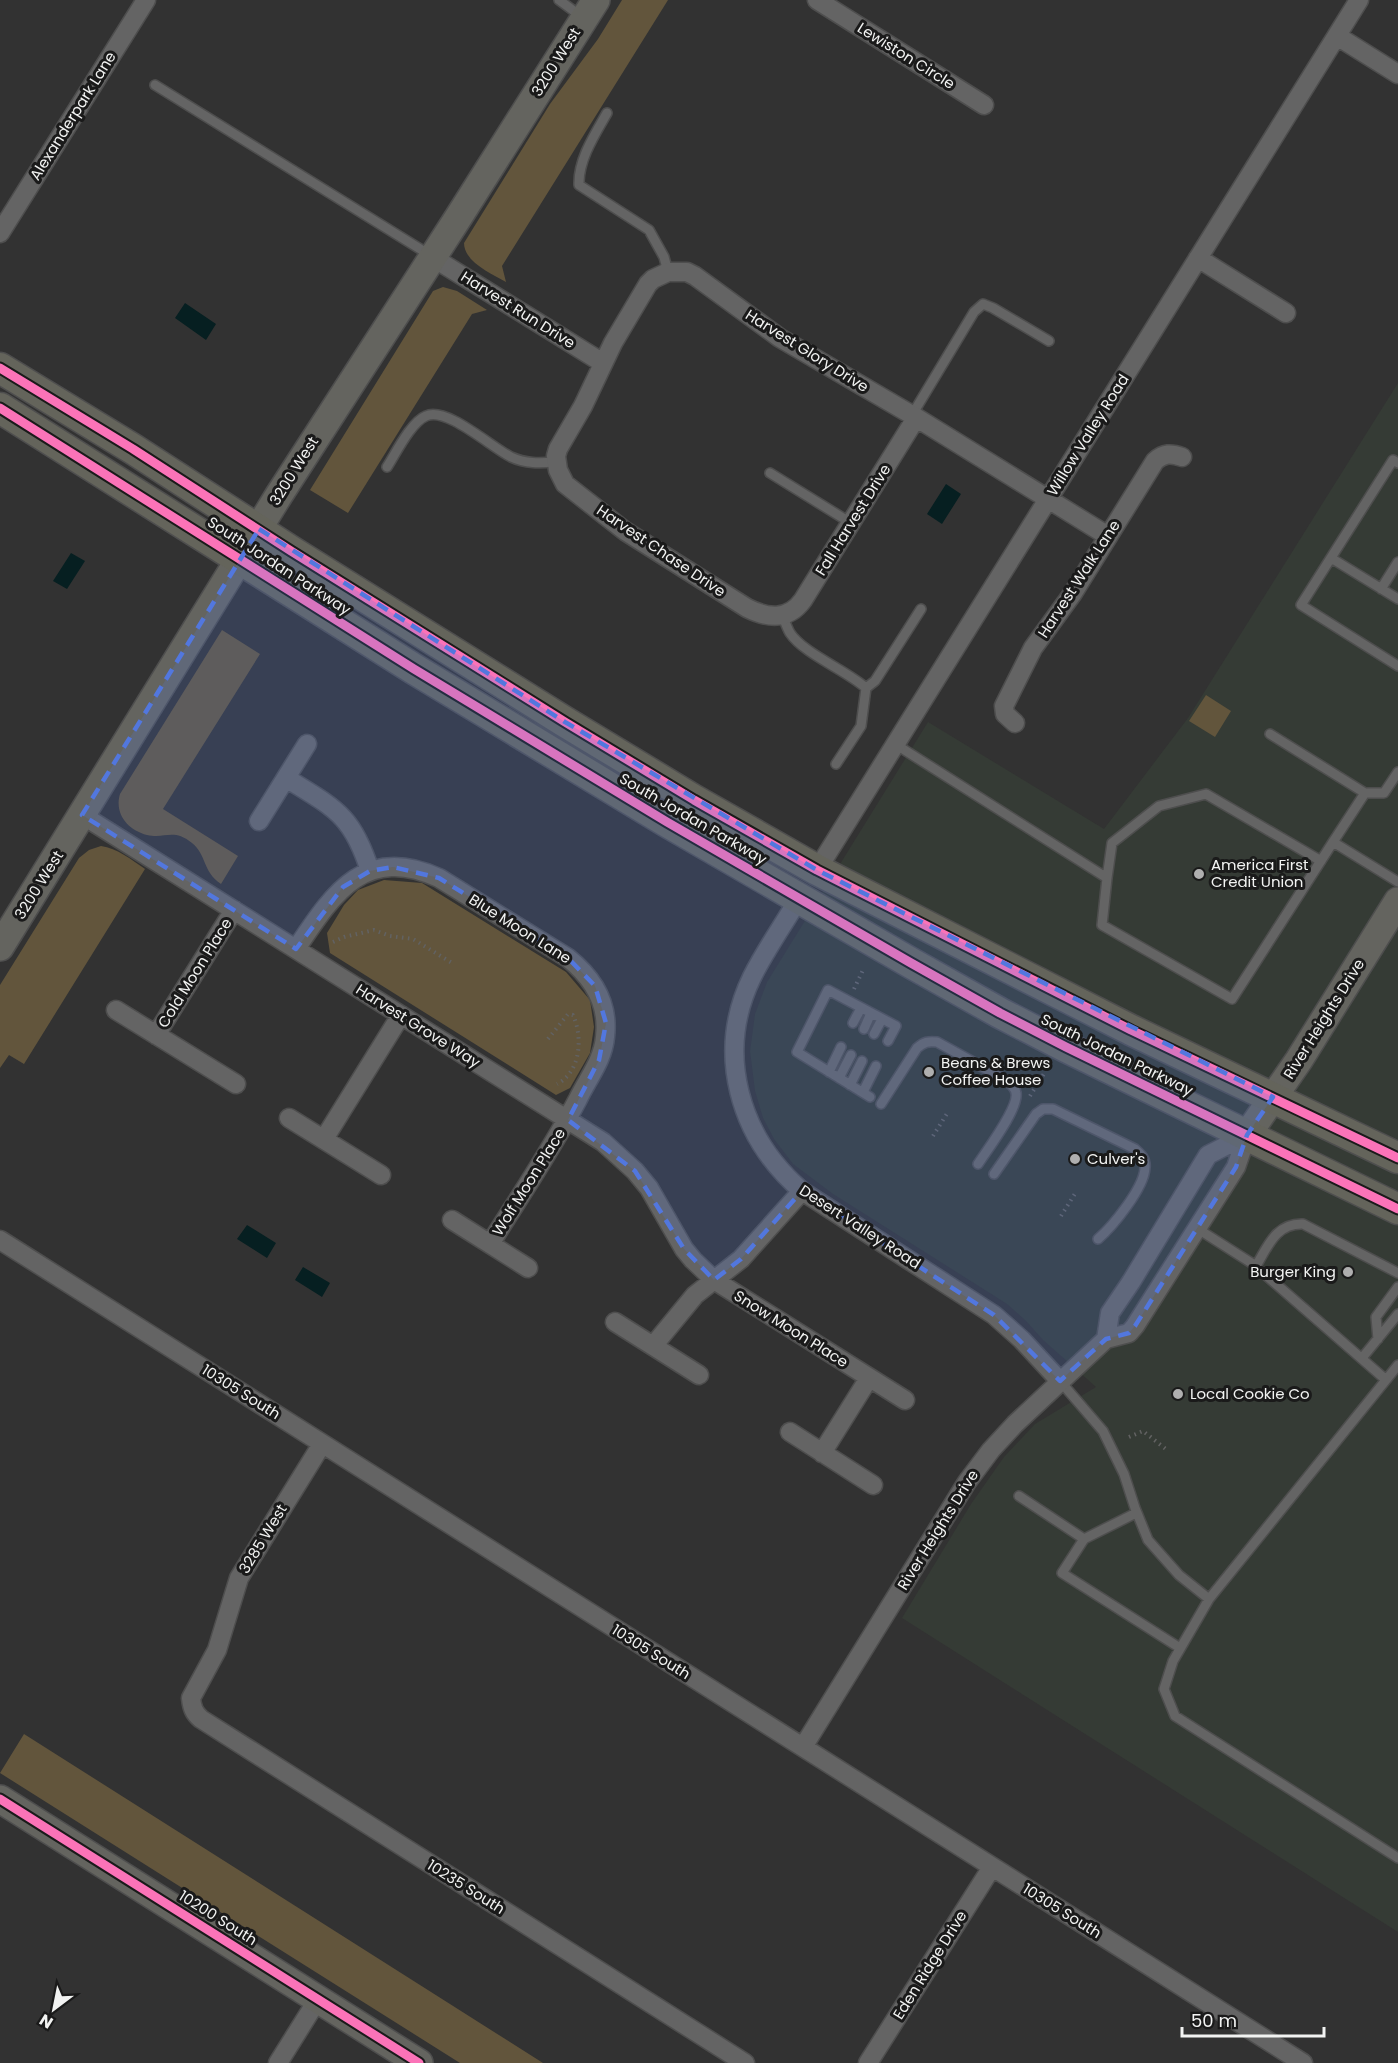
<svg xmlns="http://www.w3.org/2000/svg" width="1398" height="2063" font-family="Poppins,sans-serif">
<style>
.built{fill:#353b35}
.green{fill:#62553c}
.water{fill:#061f21}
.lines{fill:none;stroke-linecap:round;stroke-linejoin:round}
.lane-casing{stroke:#4e4e4e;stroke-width:12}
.street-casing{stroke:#4e4e4e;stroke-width:21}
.secondary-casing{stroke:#4e4e4e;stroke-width:30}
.primary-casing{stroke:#4e4e4e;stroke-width:33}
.path{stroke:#626262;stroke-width:4;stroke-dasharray:1.5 4.5;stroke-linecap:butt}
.lane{stroke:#646464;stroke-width:9}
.street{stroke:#646464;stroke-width:18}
.secondary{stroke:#64645f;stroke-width:27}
.primary{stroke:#64645b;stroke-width:30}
.cycleway-casing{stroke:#1a1a1a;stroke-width:13}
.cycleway{stroke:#fb73b8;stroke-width:9}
.marked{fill:#5277de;fill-opacity:0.2;stroke:#5277de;stroke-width:4.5;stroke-dasharray:12 8;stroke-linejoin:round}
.poi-dot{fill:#afafaf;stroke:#1a1a1a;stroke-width:2}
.labels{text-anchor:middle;stroke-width:6;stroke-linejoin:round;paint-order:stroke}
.street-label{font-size:15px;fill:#f2f3f2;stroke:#1a1a1a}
.poi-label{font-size:15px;fill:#f2f3f2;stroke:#1a1a1a;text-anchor:start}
</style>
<rect width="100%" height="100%" fill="#323232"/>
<path class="built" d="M1398,383V1932L902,1618L971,1504L1004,1457L1035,1424L1096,1387L1043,1340L1026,1321L1007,1304L833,1194L793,1164L774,1139L763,1118L755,1091L750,1051L755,1014L767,982L928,722L1104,829L1188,718Z"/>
<path class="green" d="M622,0H668L502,266L506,282C492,274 464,262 464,243L550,104L598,39Z
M443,287L457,291L487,310L472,314L348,513L310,490L433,291Z
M222,630L260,654L163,809L238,856L221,884C202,871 207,855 192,843C173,828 166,839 147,835C128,830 114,814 120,794Z
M1206,695L1231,711L1215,737L1189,721Z
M101,846C117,848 132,860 145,869L24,1064L9,1055L0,1068V985L79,858L89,850Z
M384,880L422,883L566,972L590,1000L594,1027L590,1053L570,1088L556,1095L330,953L327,933L344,905L358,890Z
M24,1734L543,2063H460L0,1773Z"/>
<path class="water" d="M185,303L216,324L206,340L175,318Z
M946,484L961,494L942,524L927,514Z
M71,553L85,561L67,589L53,581Z
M247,1225L276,1243L267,1258L237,1239Z
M303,1267L330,1283L322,1297L295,1280Z"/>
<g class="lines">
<g class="lane-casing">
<path id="lane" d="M559,0L582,17
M155,85L430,255
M607,113C595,134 578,160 579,185L649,230L664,257L668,272
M912,415L974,312L983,304L993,308L1049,341
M1398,463L1393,460L1301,605L1398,666
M387,467C396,453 411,422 426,416C446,406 491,447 511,457C526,464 540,463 556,462
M770,473L851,523
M1331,558L1398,599
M1381,589L1398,562
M782,616C785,621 787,628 790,633C804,654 846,670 866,688L861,726L836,764
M866,688L875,681L921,609
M1270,734L1365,793
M895,744L1107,878L1102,925L1232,999L1333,842L1398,882
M1333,842L1365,793H1384L1398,772
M1107,878L1112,843L1159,806L1206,794L1321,861
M853,1023L861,1008
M864,1029L871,1013
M874,1034L882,1019
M829,1072L841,1047
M839,1078L851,1055
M850,1085L862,1061
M863,1092L876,1066
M870,1097L797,1052L828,990L896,1026L888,1041
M881,1104L917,1048C924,1042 928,1041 937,1042L1004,1079C1009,1083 1015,1086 1016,1093C1019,1108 987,1150 978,1164
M994,1174L1036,1114L1043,1109H1053L1135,1149C1141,1154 1146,1159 1145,1168C1144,1188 1113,1226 1098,1239
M1198,1229L1253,1264L1385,1379
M1256,1266C1268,1246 1276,1223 1303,1224L1398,1273
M1378,1339L1376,1317L1398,1287
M1362,1358L1398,1314
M1060,1381L1103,1431L1124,1474L1135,1508L1148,1540L1179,1575L1209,1599L1173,1661L1164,1689L1175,1716L1398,1858
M1019,1496L1084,1539
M1136,1513L1084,1539L1062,1573L1180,1648
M1209,1599L1398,1365"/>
</g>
<g class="street-casing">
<path id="street" d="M817,0L984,105
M1337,36L1398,74
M0,233L146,0
M432,257L603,363
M1198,258L1286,313
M916,418L803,600C788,621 767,618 747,608L625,531L565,484L558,470L556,456L558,449L583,406L613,343L648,284L653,279L668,272H687L695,276L780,338L912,415L1108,536
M1015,723L1005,714L1004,706L1033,648L1073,593L1155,461C1164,453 1171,453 1182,457
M286,778C334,808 352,814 370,871
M82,815L603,1142L635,1171L649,1188L684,1249L693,1260L714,1280L905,1400
M259,821L307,744
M817,870L1359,0
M799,898C784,924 766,949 752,977C715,1053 739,1137 802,1191L994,1315L1022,1340L1060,1381
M296,949C333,894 364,844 439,878L568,958C593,978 609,1004 605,1037C603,1060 588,1078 578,1099C552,1149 520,1196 490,1244
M116,1010L236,1084
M156,1035L234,910
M289,1118L381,1175
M324,1139L401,1015
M452,1220L528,1268
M0,1240L1303,2063
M615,1322L699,1375
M1106,1339L1110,1313L1131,1282L1208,1155L1247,1135
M653,1346L695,1295L741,1259L802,1191
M790,1432L873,1485
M322,1444L239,1578L217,1650L191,1698C192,1708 194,1713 201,1719L745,2063
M822,1453L869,1378
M803,1747L967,1482L991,1450L1015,1424L1106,1339L1129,1333L1135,1326L1236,1167L1247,1135
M278,2063L318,1999
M868,2063L992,1867"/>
</g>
<g class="secondary-casing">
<path id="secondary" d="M0,947L279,495L458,218L596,0
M1247,1135L1299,1060L1398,901
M0,1799L419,2063"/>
</g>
<g class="primary-casing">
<path id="primary" d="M0,368L133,449L291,551L565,722L694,800L817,870L1131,1030L1398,1158
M0,408L414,669L667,822L911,963L1000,1013L1066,1047L1398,1209"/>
</g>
<path class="path" d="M333,942L344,937L374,930L390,936L413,939L452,963
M854,989L864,968
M548,1039L568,1014L573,1015C583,1037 581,1072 557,1084
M1030,1096L1045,1072
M933,1136L948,1112
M1061,1216L1076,1192
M1129,1437L1143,1431L1167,1450"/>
<use href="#lane" class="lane"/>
<use href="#street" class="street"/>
<use href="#secondary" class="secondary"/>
<use href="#primary" class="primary"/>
<g class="cycleway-casing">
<path id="cycleway" d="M0,368L133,449L291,551L565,722L694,800L817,870L1131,1030L1398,1158
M0,408L414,669L667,822L911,963L1000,1013L1066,1047L1398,1209
M0,1799L419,2063"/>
</g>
<use href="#cycleway" class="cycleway"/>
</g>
<path class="marked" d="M259,529L565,722L817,870L1273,1097L1247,1135L1236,1167L1135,1326L1129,1333L1106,1339L1060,1381L994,1315L802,1191L741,1259L714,1280L684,1249L635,1171L568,1120L599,1060L606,1023L595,986L568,958L439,878L393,867L370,871L343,887L296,949L82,815Z"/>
<g class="poi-dot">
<circle cx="1199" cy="874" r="6"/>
<circle cx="929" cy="1072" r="6"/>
<circle cx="1075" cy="1159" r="6"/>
<circle cx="1348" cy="1272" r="6"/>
<circle cx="1178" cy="1394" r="6"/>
</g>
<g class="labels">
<g class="street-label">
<text transform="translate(906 56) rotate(32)" y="5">Lewiston Circle</text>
<text transform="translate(556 62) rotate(-58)" y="5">3200 West</text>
<text transform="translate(73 116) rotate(-58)" y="5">Alexanderpark Lane</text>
<text transform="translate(518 310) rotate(32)" y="5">Harvest Run Drive</text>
<text transform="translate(807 351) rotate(32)" y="5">Harvest Glory Drive</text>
<text transform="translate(1088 435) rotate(-58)" y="5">Willow Valley Road</text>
<text transform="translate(294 471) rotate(-58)" y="5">3200 West</text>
<text transform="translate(853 520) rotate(-58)" y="5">Fall Harvest Drive</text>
<text transform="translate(661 551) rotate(34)" y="5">Harvest Chase Drive</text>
<text transform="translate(279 566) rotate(33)" y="5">South Jordan Parkway</text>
<text transform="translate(1079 579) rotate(-57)" y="5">Harvest Walk Lane</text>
<text transform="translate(693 819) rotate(30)" y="5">South Jordan Parkway</text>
<text transform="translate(39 885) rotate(-58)" y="5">3200 West</text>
<text transform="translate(520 929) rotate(32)" y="5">Blue Moon Lane</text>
<text transform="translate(195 973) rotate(-58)" y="5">Cold Moon Place</text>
<text transform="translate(1324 1019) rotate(-58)" y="5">River Heights Drive</text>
<text transform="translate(418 1026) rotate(32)" y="5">Harvest Grove Way</text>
<text transform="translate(1117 1055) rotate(26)" y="5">South Jordan Parkway</text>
<text transform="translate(529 1182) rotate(-58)" y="5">Wolf Moon Place</text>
<text transform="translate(860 1227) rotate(33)" y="5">Desert Valley Road</text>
<text transform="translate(791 1329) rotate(32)" y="5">Snow Moon Place</text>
<text transform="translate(241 1392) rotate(32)" y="5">10305 South</text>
<text transform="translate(938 1530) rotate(-58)" y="5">River Heights Drive</text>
<text transform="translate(263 1539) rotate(-59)" y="5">3285 West</text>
<text transform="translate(651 1652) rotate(32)" y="5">10305 South</text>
<text transform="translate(466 1887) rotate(32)" y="5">10235 South</text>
<text transform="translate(1062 1911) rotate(32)" y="5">10305 South</text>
<text transform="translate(218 1918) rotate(32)" y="5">10200 South</text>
<text transform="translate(930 1965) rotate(-58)" y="5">Eden Ridge Drive</text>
</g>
<g class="poi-label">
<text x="1211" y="870">America First<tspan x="1211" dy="17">Credit Union</tspan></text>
<text x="941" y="1068">Beans &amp; Brews<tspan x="941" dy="17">Coffee House</tspan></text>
<text x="1087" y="1164">Culver's</text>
<text x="1336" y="1277" text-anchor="end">Burger King</text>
<text x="1190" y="1399">Local Cookie Co</text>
</g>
</g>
<g transform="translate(54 2009) rotate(212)" stroke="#1a1a1a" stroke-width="4.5" paint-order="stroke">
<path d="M0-4.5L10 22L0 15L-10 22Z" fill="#f2f3f2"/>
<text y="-9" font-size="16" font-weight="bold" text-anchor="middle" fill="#f2f3f2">N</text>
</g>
<path d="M1182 2027v9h142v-9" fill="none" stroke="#f2f3f2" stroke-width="3"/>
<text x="1191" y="2027" font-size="18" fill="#f2f3f2" stroke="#1a1a1a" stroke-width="4.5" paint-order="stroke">50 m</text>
</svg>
